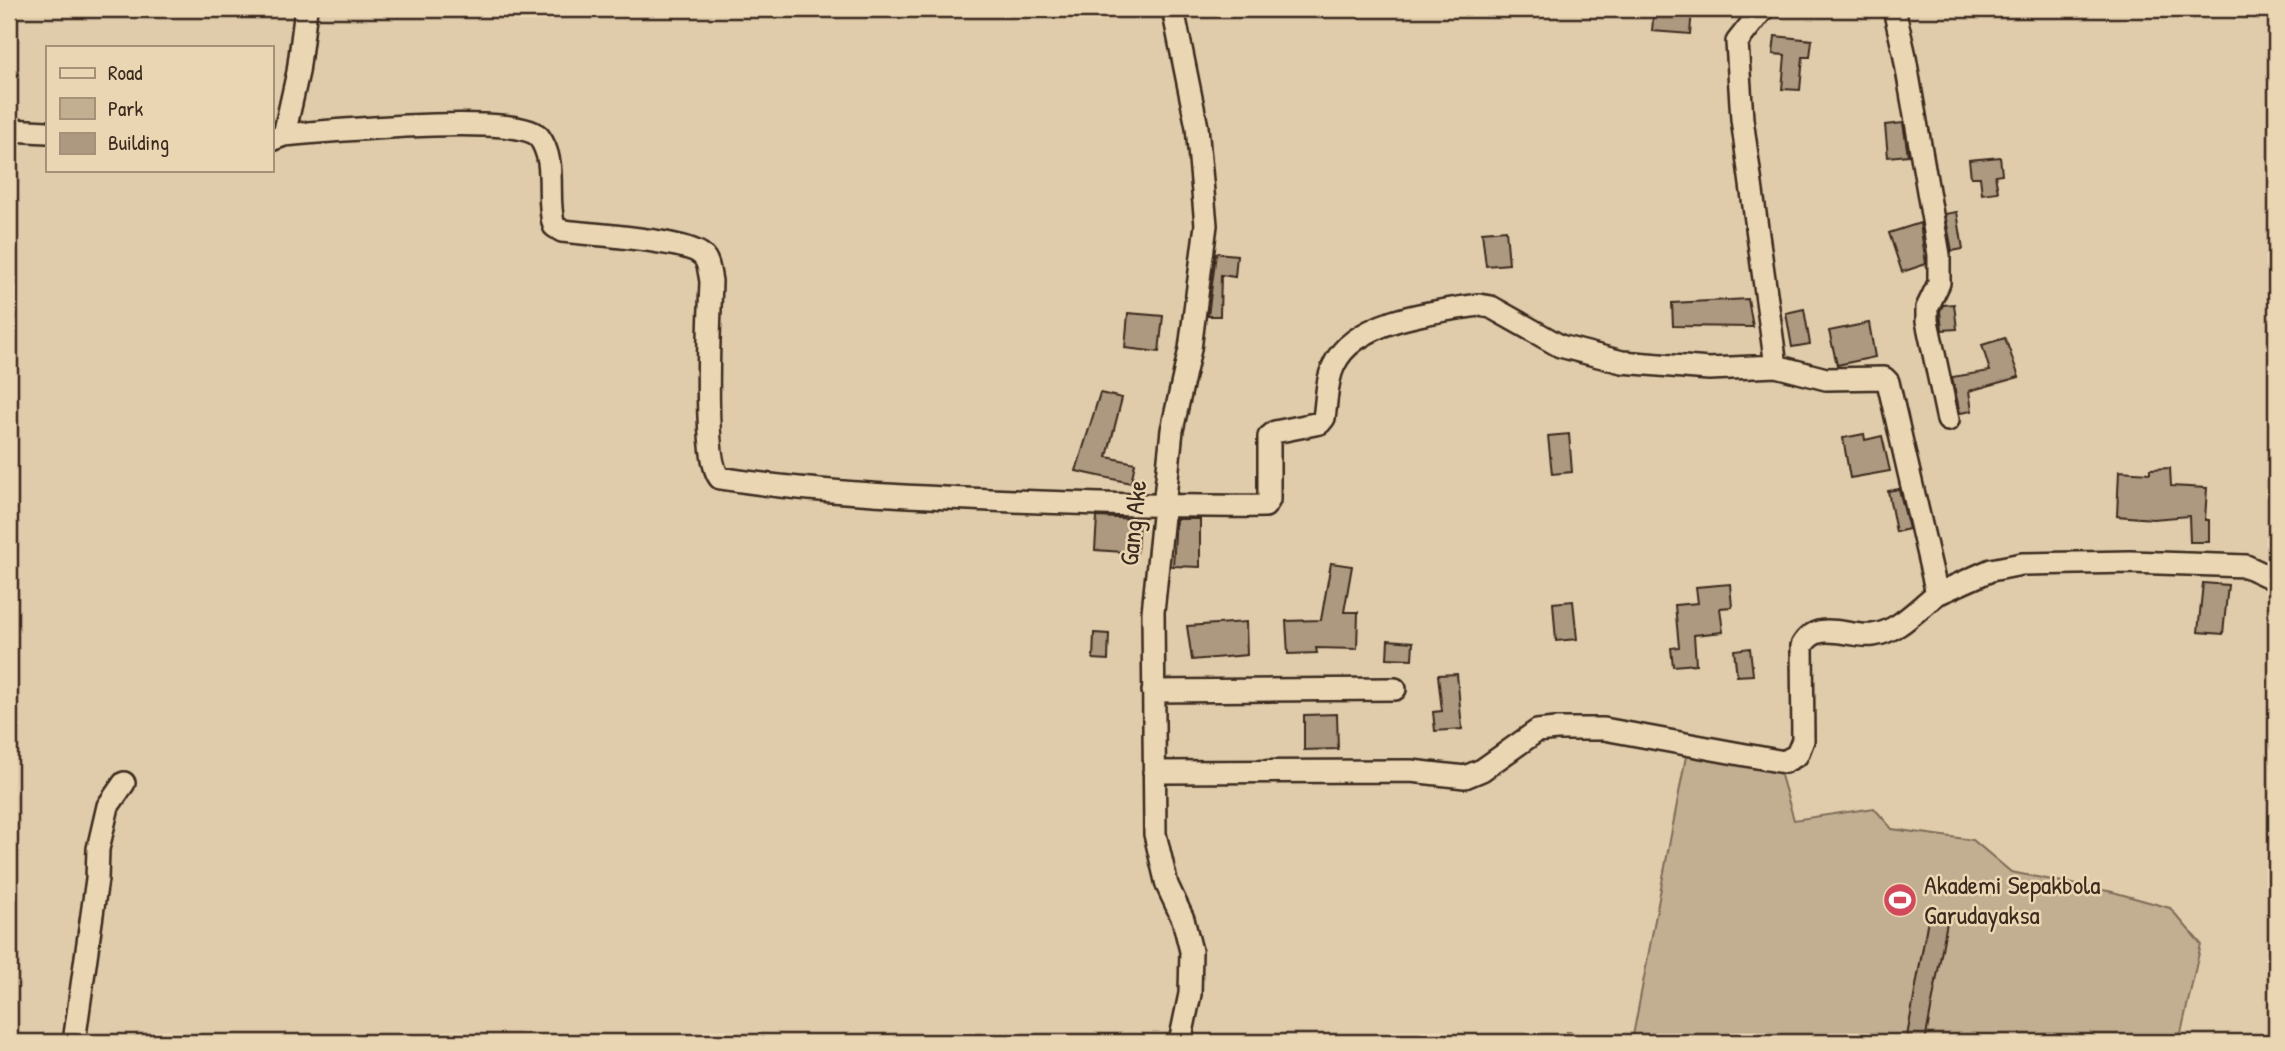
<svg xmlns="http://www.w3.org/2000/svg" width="2285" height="1051" font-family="'Patrick Hand',sans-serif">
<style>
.green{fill:#c2ae91;stroke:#7e6c58;stroke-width:2}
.building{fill:#ad9980;stroke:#3b2a1e;stroke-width:2}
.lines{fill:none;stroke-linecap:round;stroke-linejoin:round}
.street-casing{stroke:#3b2a1e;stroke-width:26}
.street{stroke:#ebd6b4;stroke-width:21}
.labels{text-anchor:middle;stroke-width:5;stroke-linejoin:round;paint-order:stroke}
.street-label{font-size:26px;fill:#3b2a1e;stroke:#ebd6b4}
.poi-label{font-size:26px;fill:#3b2a1e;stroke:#ebd6b4;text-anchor:start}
</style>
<rect width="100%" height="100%" fill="#e0ccab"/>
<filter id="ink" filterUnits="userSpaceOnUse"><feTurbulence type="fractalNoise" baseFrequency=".0143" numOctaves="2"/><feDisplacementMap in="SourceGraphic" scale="14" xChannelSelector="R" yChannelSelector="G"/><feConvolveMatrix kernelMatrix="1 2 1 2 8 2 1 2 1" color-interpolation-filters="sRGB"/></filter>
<g filter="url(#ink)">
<path class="green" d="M1686,756L1780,772L1794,820L1874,808L1892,829L1973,840L2011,872L2113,892L2170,908L2201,944L2179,1042H1566L1567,1032L1632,1041Z"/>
<path class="building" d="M1654,9H1692L1690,34L1652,31Z
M1775,36L1812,40L1810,57H1803L1800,90L1782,89L1785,55L1773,54Z
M1903,123L1908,155L1888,157L1885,125Z
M2000,157L2002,174L1995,175L1998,192L1982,194L1980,177H1971L1969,160Z
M1957,212L1963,249L1952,251L1945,214Z
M1920,223L1926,264L1902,272L1889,233Z
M1506,230L1509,264L1486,266L1482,232Z
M1216,253L1237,255L1235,277L1221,275L1220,316H1208Z
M1748,299L1753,327L1673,326L1672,303Z
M1954,304L1957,329L1942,330L1940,311L1943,305Z
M1804,309L1810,344L1792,347L1786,313Z
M1128,313L1163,316L1159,352L1125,348Z
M1869,323L1875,357L1837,365L1829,331Z
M2005,338L2019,377L1969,391L1972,411L1960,413L1952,377L1990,371L1982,345Z
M1100,393L1122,398L1107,457L1135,463L1131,483L1076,471Z
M1569,434L1572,472L1552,474L1548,436Z
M1864,434L1865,440L1882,436L1890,471L1850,478L1843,438Z
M2170,468L2171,486L2207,488L2205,520H2209V542H2190L2189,516L2153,519L2117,516L2119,471L2150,473V469Z
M1899,489L1909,529L1896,532L1888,491Z
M1097,517L1139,519L1137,553L1095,550Z
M1176,519H1200V567L1173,566Z
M1331,563L1352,566L1344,612H1358L1357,649L1316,648L1317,653L1288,654L1286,621L1321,620Z
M2203,583L2228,585L2223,634L2198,632Z
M1730,584L1732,607L1720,608L1723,632L1694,635L1696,664L1673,666L1671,648L1679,647L1675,605L1698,603L1696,587Z
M1573,601L1577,639L1556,641L1553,603Z
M1246,622L1247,655L1192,660L1187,626Z
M1094,633L1109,634L1108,660L1093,659Z
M1388,640L1413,642L1412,659L1387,658Z
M1750,648L1753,675L1737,676L1734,650Z
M1457,674L1462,729L1435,731L1433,712L1442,711L1438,675Z
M1337,714L1338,749L1304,750V715Z
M1928,919L1947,922L1925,1042H1906Z"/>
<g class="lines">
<g class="street-casing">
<path id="street" d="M1173,9L1197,127L1206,225L1190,349L1172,430L1153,612L1155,834L1167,885L1183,919L1191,951L1190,994L1180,1042
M1763,9L1737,42L1742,119L1776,366
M1894,9L1904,52L1939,255V283L1927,308V321L1948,420
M9,130L47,132
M284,135L298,72L306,9
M271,140L284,135C321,132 522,112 539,137C558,163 545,197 554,226L562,231C588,234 687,240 702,255C709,261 709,272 711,281C710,313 702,460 720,478C808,492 900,496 989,500C1081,504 1173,507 1265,506L1269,500V437L1275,432L1320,423L1324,418C1327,400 1326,381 1334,365C1354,320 1435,311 1479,305L1491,307L1560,346L1622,362L1709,369L1776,366L1826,379L1884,378L1888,382L1937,594L1991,570L2022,564L2130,562L2246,566L2276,580
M1153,691L1395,689
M1154,772L1411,771L1465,777L1482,770L1537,731L1556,729H1604L1784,762L1797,755L1803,740L1802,646C1817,618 1848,638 1873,635C1898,632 1917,609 1937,594
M74,1042L97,879L98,849L108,806L124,783"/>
</g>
<use href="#street" class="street"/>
</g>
</g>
<defs>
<g id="stadium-disc" transform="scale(1.75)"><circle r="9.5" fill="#d1495b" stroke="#ebd6b4"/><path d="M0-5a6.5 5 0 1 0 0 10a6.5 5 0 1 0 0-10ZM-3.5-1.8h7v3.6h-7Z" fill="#fff"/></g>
</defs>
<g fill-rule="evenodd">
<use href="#stadium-disc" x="1900" y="900"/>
</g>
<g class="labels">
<g class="street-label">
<text transform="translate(1133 523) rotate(-84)" y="9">Gang Ake</text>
</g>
<g class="poi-label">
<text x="1924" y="894">Akademi Sepakbola<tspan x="1924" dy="30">Garudayaksa</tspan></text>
</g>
</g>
<rect width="2285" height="1051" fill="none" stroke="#ebd6b4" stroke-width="35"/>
<rect x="18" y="18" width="2250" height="1016" fill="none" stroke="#3b2a1e" stroke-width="2.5" filter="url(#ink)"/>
<rect x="46" y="46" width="228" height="126" fill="#ebd6b4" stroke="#a59178" stroke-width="2"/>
<rect x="60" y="68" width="35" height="10" fill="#ebd6b4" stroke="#a59178" stroke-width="2"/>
<text x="108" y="80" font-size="21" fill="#3b2a1e">Road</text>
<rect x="60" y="98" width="35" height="21" fill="#c2ae91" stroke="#a59178" stroke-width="2"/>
<text x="108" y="116" font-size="21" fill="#3b2a1e">Park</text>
<rect x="60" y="133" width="35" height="21" fill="#ad9980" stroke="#a59178" stroke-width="2"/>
<text x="108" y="150" font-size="21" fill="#3b2a1e">Building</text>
</svg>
